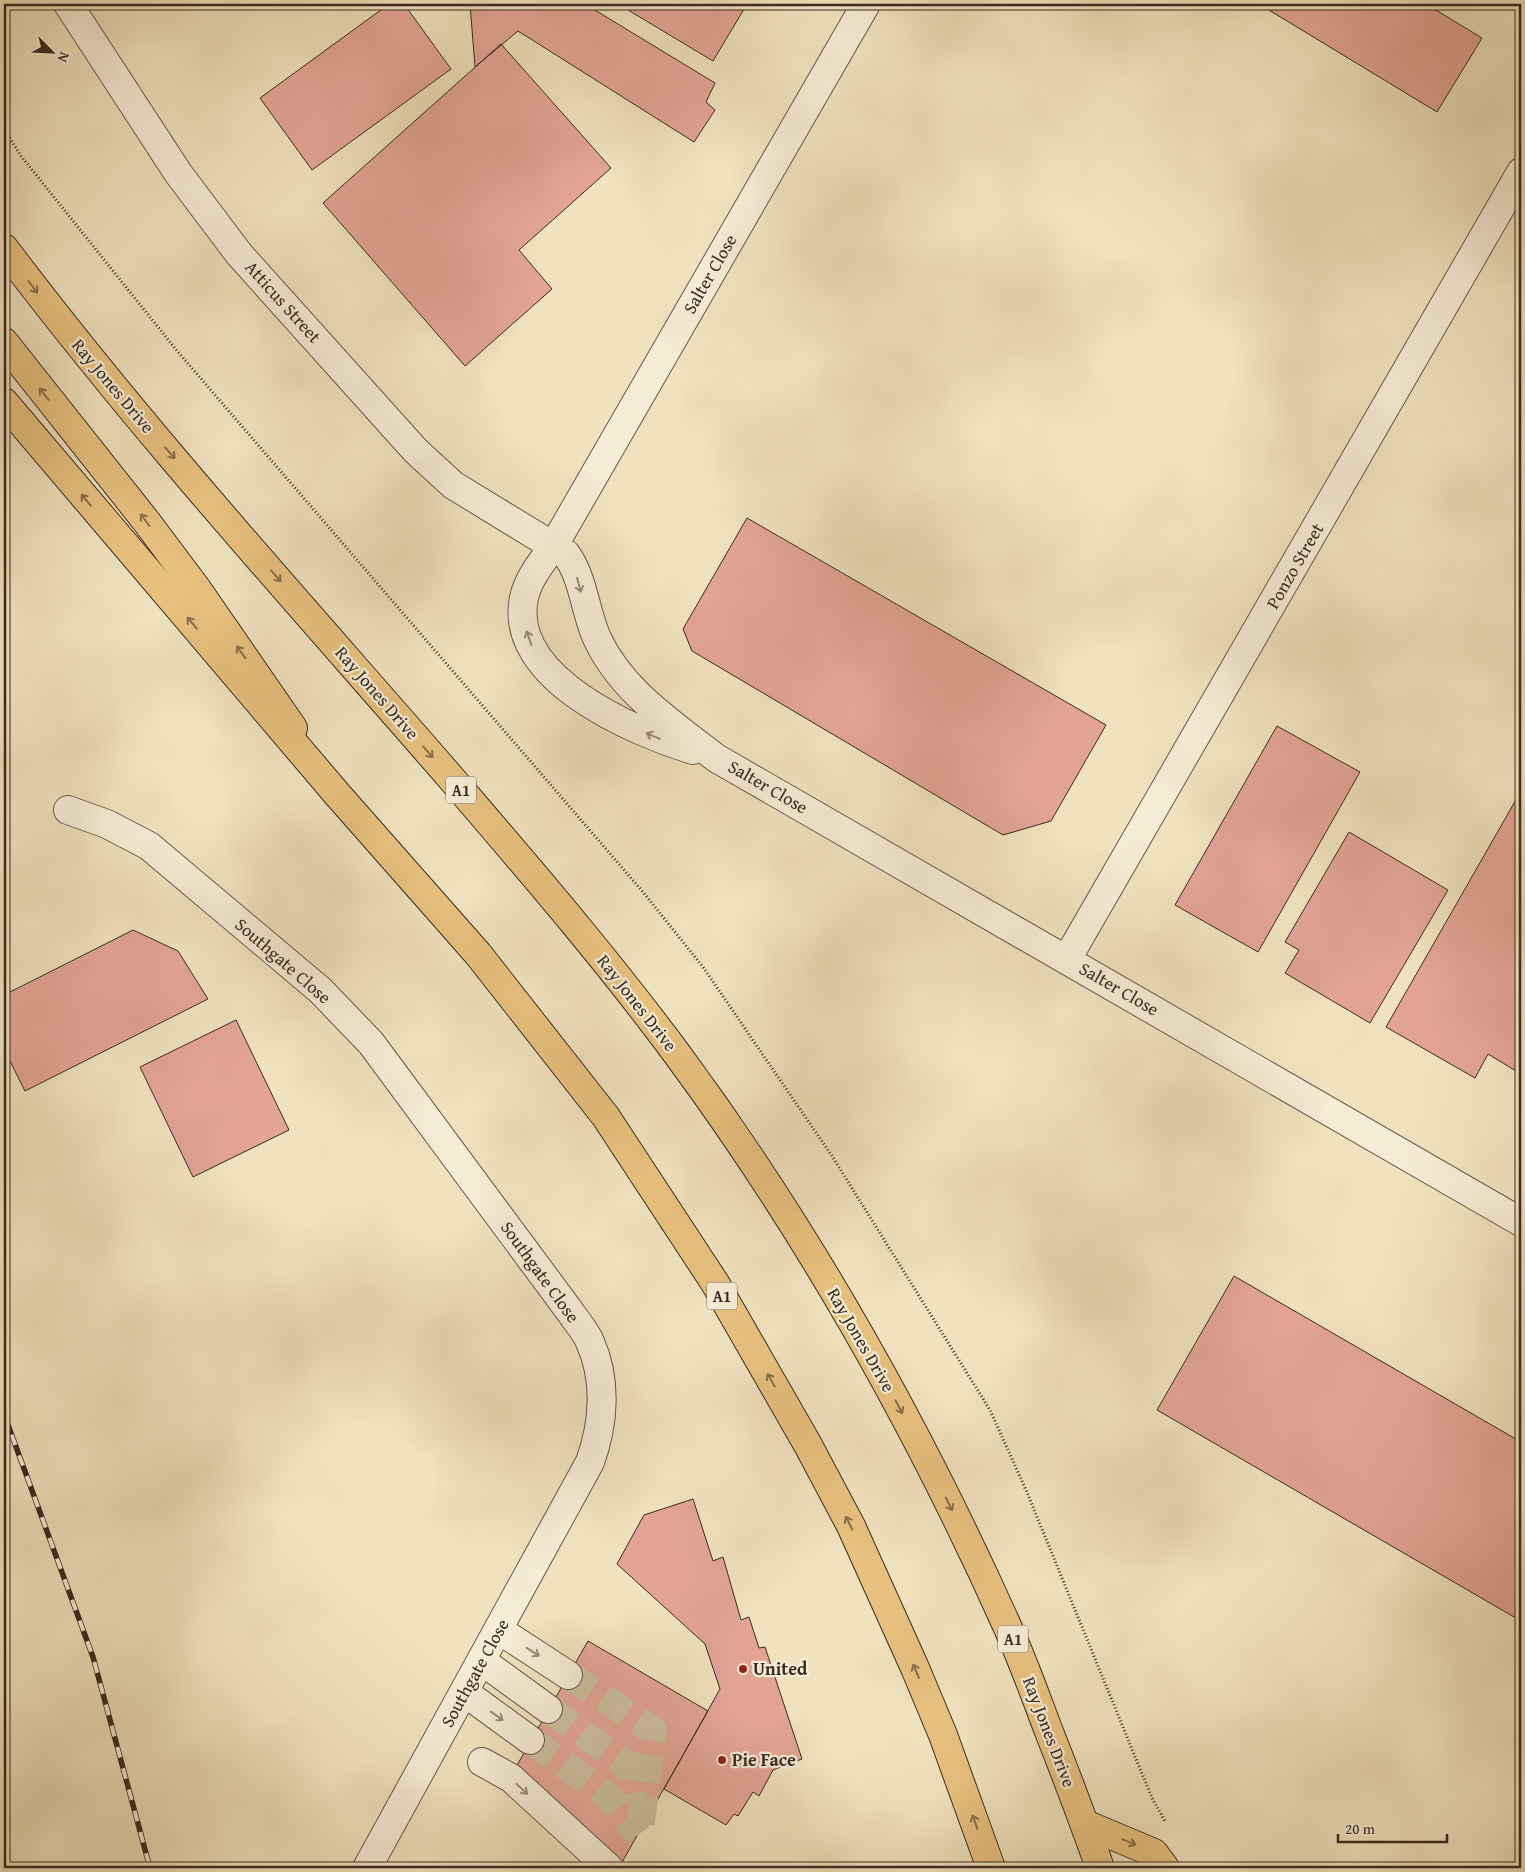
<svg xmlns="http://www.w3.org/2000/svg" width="1525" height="1872" font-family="'Gentium Book Plus',serif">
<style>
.building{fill:#e3a496;stroke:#382a21}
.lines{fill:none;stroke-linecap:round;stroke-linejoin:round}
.minor-tunnel{stroke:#cbbd9f;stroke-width:28;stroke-dasharray:28 14;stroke-linecap:butt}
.minor-casing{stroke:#665848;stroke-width:30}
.major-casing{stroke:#382a21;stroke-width:30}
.highway-casing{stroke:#382a21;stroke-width:30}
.path{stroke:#382a21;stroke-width:3;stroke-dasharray:1 2.5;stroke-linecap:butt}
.minor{stroke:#f5ecd5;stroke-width:28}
.major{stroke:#e8c17f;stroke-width:28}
.highway{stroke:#e8c17f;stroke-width:28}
.rail-casing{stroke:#382a21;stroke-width:5.5}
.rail{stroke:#f5ecd5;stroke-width:4;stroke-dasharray:11;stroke-linecap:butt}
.oneway{stroke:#876e4b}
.oneway2{stroke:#968b7b}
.poi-dot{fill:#8f2418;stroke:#f5ecd5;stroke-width:2}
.labels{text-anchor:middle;stroke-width:4.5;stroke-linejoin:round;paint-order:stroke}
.shield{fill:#f5ecd5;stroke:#716457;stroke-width:1}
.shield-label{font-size:16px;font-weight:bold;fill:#382a21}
.street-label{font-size:18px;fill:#382a21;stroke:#f5ecd5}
.poi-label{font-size:18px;font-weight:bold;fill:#382a21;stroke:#f5ecd5;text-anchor:start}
</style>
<rect width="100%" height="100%" fill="#f0e2be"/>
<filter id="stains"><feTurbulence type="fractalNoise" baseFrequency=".004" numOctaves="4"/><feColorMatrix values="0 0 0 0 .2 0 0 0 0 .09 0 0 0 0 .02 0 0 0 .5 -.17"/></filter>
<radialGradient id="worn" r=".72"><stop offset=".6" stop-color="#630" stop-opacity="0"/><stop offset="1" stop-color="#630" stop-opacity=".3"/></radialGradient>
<path class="building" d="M389,4H404L451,69L312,170L260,98Z
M470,4H585L715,83L706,102L715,110L694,142L518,31L475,67Z
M618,4H747L713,61Z
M1259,4H1426L1482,38L1437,112Z
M501,44L611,168L519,250L552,289L465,366L323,203Z
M747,518L1106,725L1051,821L1003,835L692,651L683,629Z
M1277,726L1360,772L1258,952L1175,905Z
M1521,791V1074L1488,1054L1475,1078L1386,1027Z
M1349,832L1448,890L1370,1023L1285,973L1299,950L1285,942Z
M133,930L178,951L208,999L25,1091L4,1049V995Z
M236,1020L289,1130L193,1177L140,1067Z
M1234,1276L1521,1442V1621L1157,1410Z
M693,1499L713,1561L723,1557L741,1620L749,1617L759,1648L765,1647L802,1759L773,1770L759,1796L753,1792L738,1816L734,1814L726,1825L664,1789L720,1689L705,1644L617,1564L644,1515Z
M588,1641L708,1711L621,1864L516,1767Z"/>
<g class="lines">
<path class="minor-tunnel" d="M568,1675L653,1730L639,1836
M548,1709L629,1766L634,1802
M530,1740L609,1797L638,1835"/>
<g class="minor-casing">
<path id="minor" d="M68,4L178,173L239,254L416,451L453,485L566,554C583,577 585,610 596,636C620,690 671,723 716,758L1521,1222
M693,750C634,732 507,678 524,598C528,578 543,561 554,545L866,4
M68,810L107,824L149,846L320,990L371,1043L571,1313C577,1322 586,1332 590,1342C607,1380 604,1423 590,1462L367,1868
M1067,959L1521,172
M499,1630L568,1675
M482,1661L548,1709
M464,1692L530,1740
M482,1762L511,1778L609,1868"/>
</g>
<g class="major-casing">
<path id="major" d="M4,342L146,521L197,589L293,728"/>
</g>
<g class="highway-casing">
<path id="highway" d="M4,248C143,432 300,604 451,778C528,868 606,958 677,1054C808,1231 918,1427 1008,1628C1023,1661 1035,1695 1048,1729C1066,1775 1084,1821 1100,1868
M4,402L337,794L478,954L606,1117L715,1283L808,1445L851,1526L915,1668L943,1735L991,1868
M1085,1824L1154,1853L1165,1868"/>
</g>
<path class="path" d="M4,129L21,156L178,352L643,892L703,967L832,1156L990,1410L1026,1490L1152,1798L1165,1821"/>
<use href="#minor" class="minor"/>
<use href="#major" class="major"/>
<use href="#highway" class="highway"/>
<g class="rail-casing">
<path id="rail" d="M4,1414L93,1657L150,1868"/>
</g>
<use href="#rail" class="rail"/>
</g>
<defs><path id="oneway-shaft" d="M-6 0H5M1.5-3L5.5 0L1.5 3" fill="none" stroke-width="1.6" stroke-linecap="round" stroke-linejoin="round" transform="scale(1.25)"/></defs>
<g class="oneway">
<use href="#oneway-shaft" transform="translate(33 287) rotate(53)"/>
<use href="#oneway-shaft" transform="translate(44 394) rotate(-128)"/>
<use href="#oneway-shaft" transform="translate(170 453) rotate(49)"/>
<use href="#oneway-shaft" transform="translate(86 500) rotate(-130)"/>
<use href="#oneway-shaft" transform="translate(145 520) rotate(-127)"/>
<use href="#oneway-shaft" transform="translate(276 576) rotate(49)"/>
<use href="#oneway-shaft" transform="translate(192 623) rotate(-130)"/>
<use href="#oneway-shaft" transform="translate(241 652) rotate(-125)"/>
<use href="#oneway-shaft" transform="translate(428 752) rotate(49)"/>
<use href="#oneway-shaft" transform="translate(771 1380) rotate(-120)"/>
<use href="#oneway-shaft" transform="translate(899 1407) rotate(62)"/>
<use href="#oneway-shaft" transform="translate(949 1504) rotate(63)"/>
<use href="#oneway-shaft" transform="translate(849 1523) rotate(-117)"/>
<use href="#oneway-shaft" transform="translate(916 1671) rotate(-113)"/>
<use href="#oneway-shaft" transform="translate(975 1822) rotate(-110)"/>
<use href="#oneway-shaft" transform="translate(1129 1842) rotate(23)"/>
</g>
<g class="oneway2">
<use href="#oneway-shaft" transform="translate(579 585) rotate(75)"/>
<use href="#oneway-shaft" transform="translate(529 638) rotate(-109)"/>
<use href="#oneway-shaft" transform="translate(653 736) rotate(-157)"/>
<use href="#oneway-shaft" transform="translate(533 1652) rotate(33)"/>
<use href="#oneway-shaft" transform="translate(497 1716) rotate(36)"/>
<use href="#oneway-shaft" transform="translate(522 1789) rotate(43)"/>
</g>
<g class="poi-dot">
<circle cx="743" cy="1669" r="5"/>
<circle cx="722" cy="1760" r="5"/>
</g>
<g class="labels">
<g class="shield">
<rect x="446" y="776.5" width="30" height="27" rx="4"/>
<rect x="707" y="1282.5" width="30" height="27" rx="4"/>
<rect x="998" y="1625.5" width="30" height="27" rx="4"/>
</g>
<g class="shield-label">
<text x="461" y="796">A1</text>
<text x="722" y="1302">A1</text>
<text x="1013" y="1645">A1</text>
</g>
<g class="street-label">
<text transform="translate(710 274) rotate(-60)" y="6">Salter Close</text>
<text transform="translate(283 302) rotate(48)" y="6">Atticus Street</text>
<text transform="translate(113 386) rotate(50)" y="6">Ray Jones Drive</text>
<text transform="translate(1295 566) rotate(-60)" y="6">Ponzo Street</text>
<text transform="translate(377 693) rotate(49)" y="6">Ray Jones Drive</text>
<text transform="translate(768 787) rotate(30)" y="6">Salter Close</text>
<text transform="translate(283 961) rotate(41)" y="6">Southgate Close</text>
<text transform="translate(1119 989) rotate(30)" y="6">Salter Close</text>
<text transform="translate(637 1003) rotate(52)" y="6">Ray Jones Drive</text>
<text transform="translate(540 1272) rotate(54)" y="6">Southgate Close</text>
<text transform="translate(861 1340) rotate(60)" y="6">Ray Jones Drive</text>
<text transform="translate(475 1673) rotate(-61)" y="6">Southgate Close</text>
<text transform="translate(1049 1732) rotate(69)" y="6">Ray Jones Drive</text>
</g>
<g class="poi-label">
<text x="753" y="1675">United</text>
<text x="732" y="1766">Pie Face</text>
</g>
</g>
<rect width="1525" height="1872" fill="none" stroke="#f0e2be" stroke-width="20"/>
<rect x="5" y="5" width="1515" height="1862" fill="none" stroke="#382a21" stroke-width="2.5"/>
<rect x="10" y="10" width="1505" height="1852" fill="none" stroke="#382a21"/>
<g transform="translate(52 52) rotate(114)" stroke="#f5ecd5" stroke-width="4" paint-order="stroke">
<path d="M0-4L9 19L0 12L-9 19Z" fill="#382a21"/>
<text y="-8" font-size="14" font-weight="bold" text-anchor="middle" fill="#382a21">N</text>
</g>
<path d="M1338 1834v8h109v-8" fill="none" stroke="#382a21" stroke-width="2.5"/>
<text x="1345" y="1834" font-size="15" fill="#382a21" stroke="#f5ecd5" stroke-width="4" paint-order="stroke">20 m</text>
<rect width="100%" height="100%" filter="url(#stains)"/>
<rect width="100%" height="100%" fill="url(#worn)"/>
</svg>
